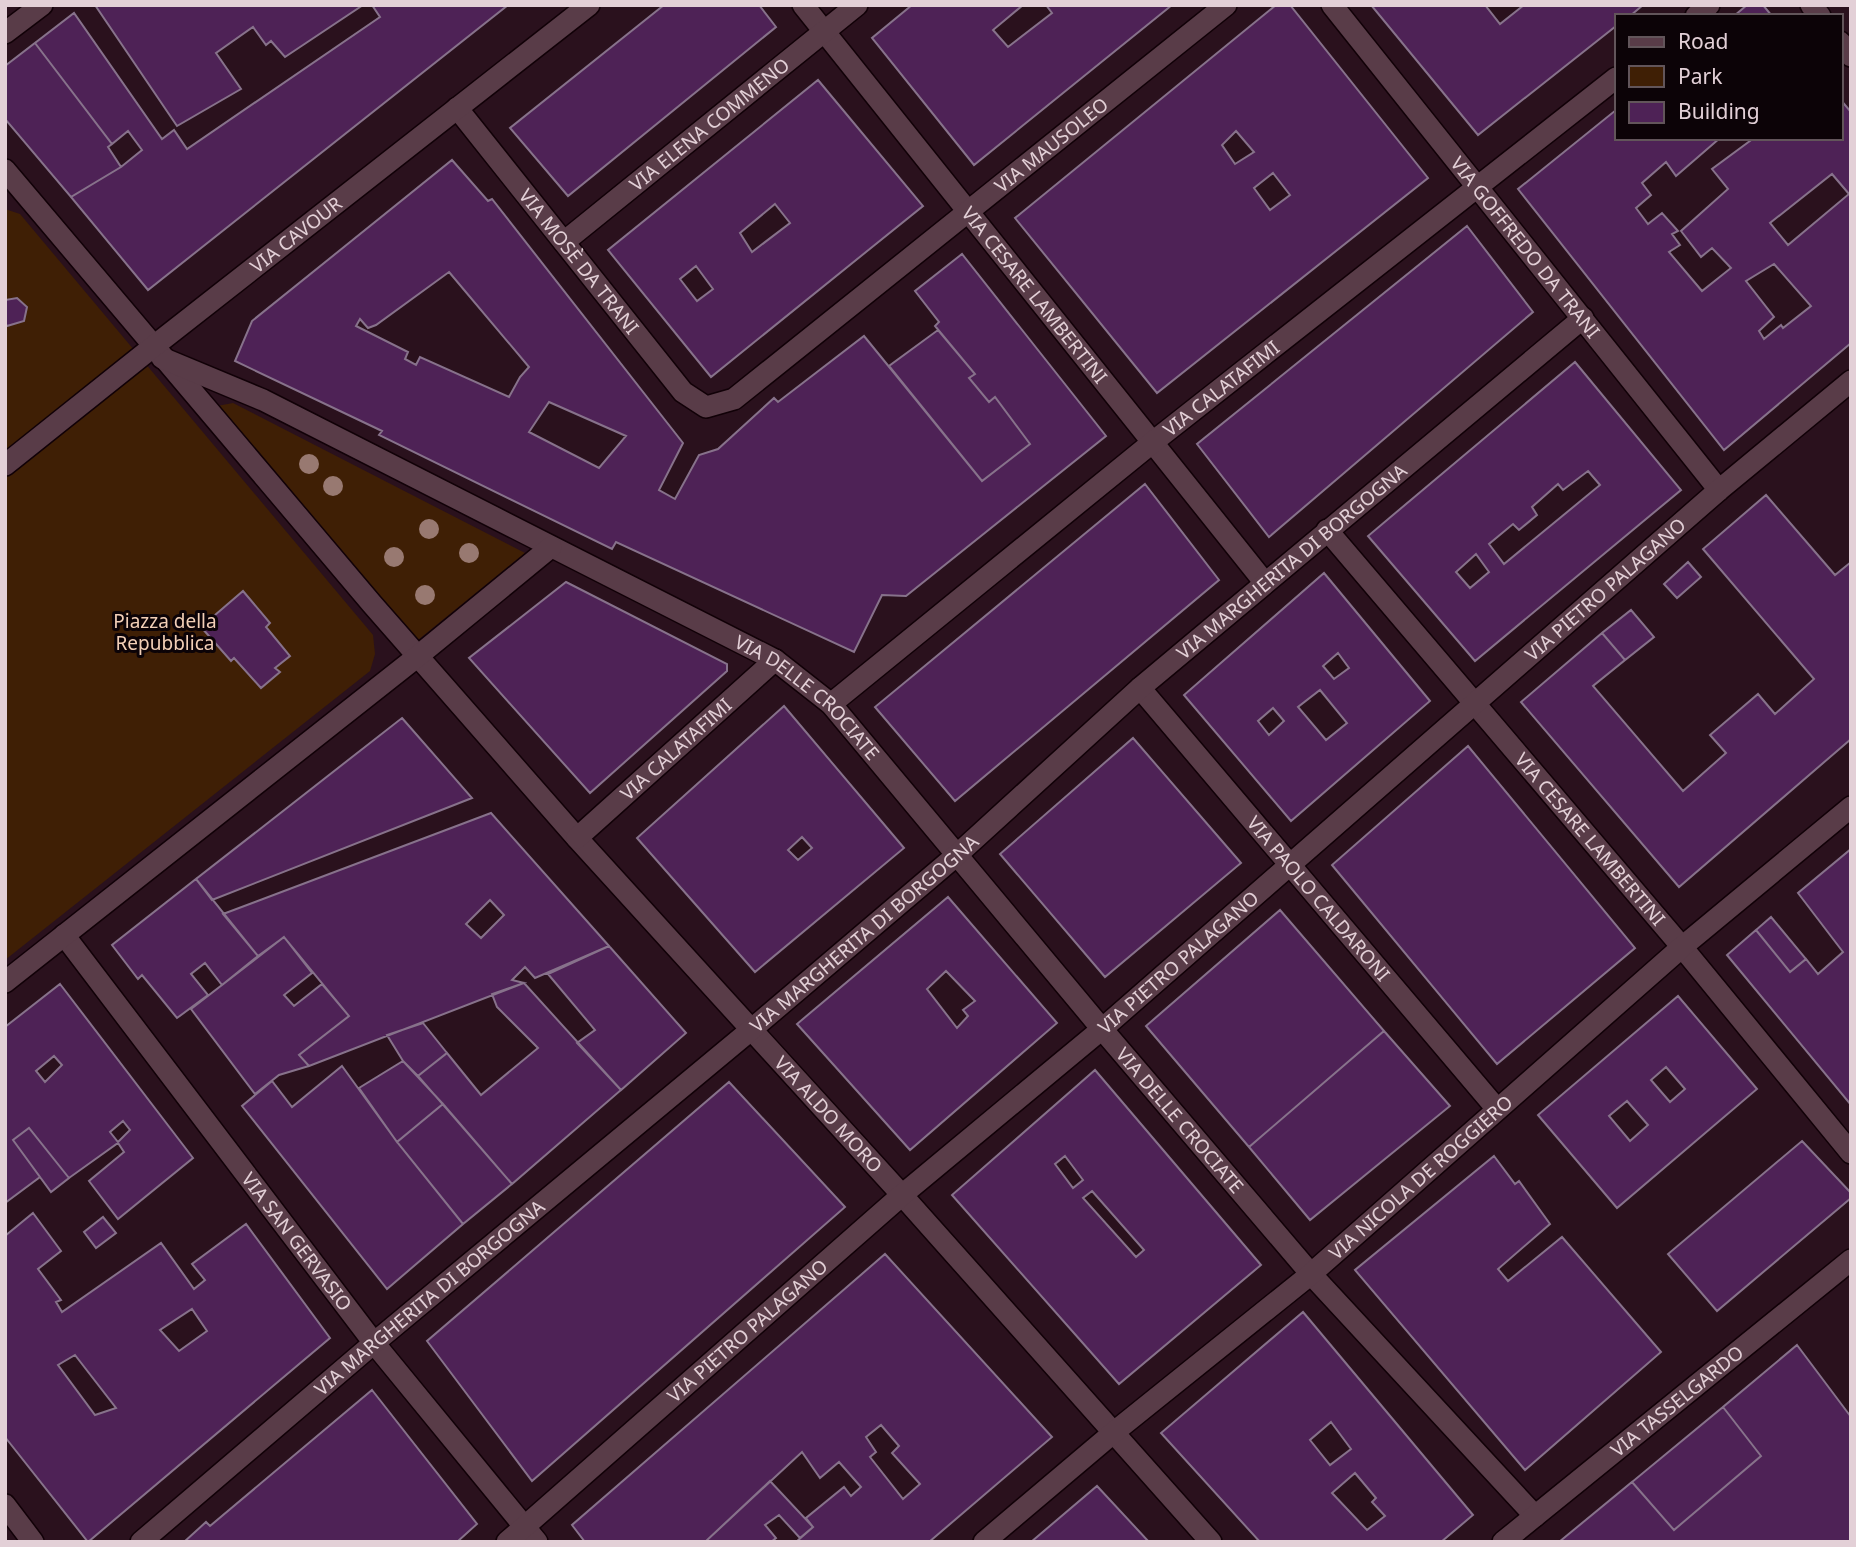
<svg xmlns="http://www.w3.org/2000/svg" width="1856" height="1547" font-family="'Noto Sans',sans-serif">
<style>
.green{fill:#3f1f05}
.building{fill:#4e2256;stroke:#87728b;stroke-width:2;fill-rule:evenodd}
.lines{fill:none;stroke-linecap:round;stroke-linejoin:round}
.minor-casing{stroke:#110107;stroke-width:24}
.minor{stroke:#593c48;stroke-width:21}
.tree{fill:#987971}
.labels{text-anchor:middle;stroke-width:6;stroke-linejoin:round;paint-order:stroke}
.street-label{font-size:19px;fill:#e3d0d7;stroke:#0c0307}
.park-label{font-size:19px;fill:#f2ceb6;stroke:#0c0307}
</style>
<rect width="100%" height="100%" fill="#2a111d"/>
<path class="green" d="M5,209L20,214L373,635L375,654L370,671L5,960Z
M233,403L525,553L418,640L217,406Z"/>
<path class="building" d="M95,5H363L285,57L271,41L266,45L253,27L216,53L241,89L177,126Z
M372,5H508L148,290L71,197L121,167L142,150L128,131L112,144L35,43L74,13L162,139L174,130L187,149L380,17Z
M664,5H759L776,27L568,196L510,128Z
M912,5H1023L993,30L1008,47L1052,13L1046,5H1172L974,165L872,38Z
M1276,5H1290L1428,178L1157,393L1015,218ZM1236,131L1254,152L1235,164L1222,145ZM1273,173L1290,195L1270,210L1254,188Z
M1371,5H1485L1500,24L1524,5H1643L1630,16H1616V26L1478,135Z
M1747,5H1763L1772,16H1734Z
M35,43L112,144L108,147L121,167L71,197L5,119V66Z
M818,80L923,206L711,377L608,250ZM775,204L790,223L752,252L740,233ZM696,266L713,289L697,301L680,279Z
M1840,99L1851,112V343L1724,450L1518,189L1616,110V138H1720L1676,176L1666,162L1642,183L1651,195L1636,208L1648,224L1662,213L1678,231L1672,234L1680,245L1669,252L1702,291L1731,268L1712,248L1701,257L1681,231L1728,189L1712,169L1754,138H1840ZM1832,174L1849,194L1788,245L1770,223ZM1774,264L1811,306L1783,328L1781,325L1764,339L1759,331L1774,317L1746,281Z
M452,160L488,201L492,199L683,443L659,490L675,499L699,455L718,449L774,398L778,402L864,336L982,481L1030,444L995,397L989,402L969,378L975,374L935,326L939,322L915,291L962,254L1106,436L906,596L882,595L854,652L616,542L612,549L379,435L382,431L235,361L252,321ZM449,272L529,367L520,377L509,397L420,357L416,365L405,359L408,352L356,326L360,319L368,328L376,325ZM549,402L626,436L599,468L529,432Z
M1467,226L1533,312L1269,537L1197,444Z
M17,298L27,307L24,321L7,326L5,323V300Z
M938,330L975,374L969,378L989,402L995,397L1030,444L982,481L889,366Z
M1575,362L1681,490L1475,661L1368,536ZM1588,471L1600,485L1504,564L1489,544L1513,524L1519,530L1537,515L1532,507L1558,484L1563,490ZM1476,554L1489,572L1470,588L1456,572Z
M1145,484L1219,580L955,801L875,707Z
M1766,495L1835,575L1851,562V739L1679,887L1521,702L1602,633L1625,660L1593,686L1683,791L1726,753L1710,735L1758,694L1775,714L1814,679L1703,549Z
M1688,562L1701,577L1677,598L1664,584Z
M1324,573L1430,701L1291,821L1184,695ZM1338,653L1349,668L1334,679L1323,666ZM1320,690L1347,723L1326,740L1298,707ZM1273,708L1284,721L1269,735L1258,721Z
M566,582L727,664V671L590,793L469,658Z
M243,591L270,623L266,627L290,656L275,668L280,672L261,688L234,658L231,661L201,627Z
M1631,610L1654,637L1625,660L1602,633Z
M784,706L904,848L755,972L637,838ZM802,837L812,848L798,860L788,850Z
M402,718L472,798L212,900L196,879Z
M1133,738L1241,863L1105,977L1000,854Z
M1468,746L1635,948L1497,1064L1332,865Z
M491,813L609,946L535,978L525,967L512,980L524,983L309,1066L299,1055L349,1016L284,937L258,956L223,914ZM490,900L504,915L481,938L466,924Z
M1851,849V1105L1727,955L1756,930L1790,972L1806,959L1818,974L1843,952L1798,893Z
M196,879L258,956L222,985L205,963L191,974L208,995L177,1018L142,975L138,979L112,945Z
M948,897L1057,1023L910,1150L797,1024ZM946,971L975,1001L963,1010L968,1016L957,1028L927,989Z
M1280,910L1384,1031L1249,1147L1146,1026Z
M1771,917L1806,959L1790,972L1756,930Z
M284,937L312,973L284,995L294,1006L322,984L349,1016L299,1055L309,1066L279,1075L255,1094L191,1009Z
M609,946L686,1033L621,1090L577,1043L595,1030L548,974Z
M524,983L621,1090L512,1184L418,1076L447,1053L481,1095L538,1048L497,1007L492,994Z
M60,984L193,1158L118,1219L89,1181L124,1152L118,1143L69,1178L29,1128L13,1140L40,1177L5,1203V1027ZM54,1056L62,1065L45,1082L36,1071ZM123,1121L130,1130L118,1142L110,1132Z
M1678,996L1757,1089L1617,1208L1538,1115ZM1666,1067L1685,1089L1670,1102L1651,1080ZM1627,1101L1648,1125L1630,1141L1609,1116Z
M423,1023L447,1053L418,1076L403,1061L387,1035Z
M1384,1031L1450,1106L1310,1220L1249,1147Z
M403,1061L443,1104L397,1142L359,1088Z
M342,1066L397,1142L463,1224L387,1289L242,1106L272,1081L292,1107Z
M1095,1070L1261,1265L1119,1384L952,1195ZM1065,1156L1083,1180L1073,1188L1055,1164ZM1092,1191L1144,1250L1136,1257L1083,1198Z
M729,1082L845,1207L532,1481L427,1341Z
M443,1104L512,1184L463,1224L397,1142Z
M29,1128L69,1178L51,1192L13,1140Z
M1802,1141L1851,1193V1198L1717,1311L1668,1254Z
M1494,1156L1515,1184L1519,1181L1550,1224L1498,1269L1508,1281L1562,1237L1661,1352L1525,1470L1355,1270Z
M33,1213L61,1251L38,1269L61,1300L56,1302L62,1312L161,1243L194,1289L205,1280L192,1264L246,1224L330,1338L88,1542L5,1437V1236ZM192,1309L207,1331L179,1351L160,1330ZM75,1355L116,1408L95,1415L58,1365Z
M103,1217L116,1233L96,1248L84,1232Z
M885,1254L1052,1437L929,1542H796L813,1527L806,1518L844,1487L851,1496L861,1487L839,1462L820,1478L802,1452L705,1542H585L572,1525ZM881,1425L899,1446L892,1453L920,1484L903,1499L870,1457L876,1452L866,1437Z
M1303,1312L1473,1515L1441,1542H1260L1161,1433ZM1331,1422L1351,1449L1330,1465L1310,1440ZM1355,1473L1376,1498L1372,1502L1385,1516L1367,1530L1332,1493Z
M1797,1345L1851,1417V1542H1559L1632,1482L1674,1530L1761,1456L1723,1407Z
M372,1390L477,1524L457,1542H184L206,1522L210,1526Z
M1723,1407L1761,1456L1674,1530L1632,1482Z
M770,1481L813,1527L800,1538L779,1515L765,1525L776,1538L771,1542H705Z
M1097,1486L1149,1542H1031Z"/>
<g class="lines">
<g class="minor-casing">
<g id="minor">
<path id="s1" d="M803,5L1265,583"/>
<path id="s2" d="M1332,5L1719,490"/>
<path d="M1811,5L1820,16"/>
<path d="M1696,16L1709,5"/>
<path d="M5,33L42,5"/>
<path d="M1840,42L1851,56"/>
<path id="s3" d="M457,108L683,392L706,407L734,399L1226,5"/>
<path id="s4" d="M5,170L372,604L577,838L902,1195L1211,1542"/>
<path id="s5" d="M564,242L857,5"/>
<path id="s6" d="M162,358L263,400L775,660L831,704L1102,1029L1311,1274L1535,1516"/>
<path id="s7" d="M5,465L154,346L589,5"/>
<path id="s8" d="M1327,530L1682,947L1851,1153"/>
<path id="s9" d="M1140,688L1497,1109"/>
<path id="s10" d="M831,704L1153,442L1616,78"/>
<path id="s11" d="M577,838L775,660"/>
<path id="s12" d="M64,935L374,1343L537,1542"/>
<path d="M5,982L418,656L551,547"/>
<path d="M5,1505L33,1542"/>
<path id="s13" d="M141,1542L374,1343L752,1029L958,854L1140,688L1583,318"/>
<path id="s14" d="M507,1542L902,1195L1102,1029L1719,490L1851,381"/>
<path id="s15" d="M984,1542L1113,1433L1311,1274L1682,947L1851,807"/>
<path id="s16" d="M1503,1542L1851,1260"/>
</g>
</g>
<use href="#minor" class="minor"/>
</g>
<g class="tree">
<circle cx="309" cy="464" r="10"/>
<circle cx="333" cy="486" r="10"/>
<circle cx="429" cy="529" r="10"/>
<circle cx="469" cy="553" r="10"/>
<circle cx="394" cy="557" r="10"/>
<circle cx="425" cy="595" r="10"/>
</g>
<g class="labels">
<g class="street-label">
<text dy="7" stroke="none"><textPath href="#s5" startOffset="187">VIA ELENA COMMENO</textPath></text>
<text dy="7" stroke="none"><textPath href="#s3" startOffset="826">VIA MAUSOLEO</textPath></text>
<text dy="7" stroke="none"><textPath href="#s7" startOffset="371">VIA CAVOUR</textPath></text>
<text dy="7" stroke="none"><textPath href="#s2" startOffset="310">VIA GOFFREDO DA TRANI</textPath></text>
<text dy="7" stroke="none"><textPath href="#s3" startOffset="196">VIA MOSÈ DA TRANI</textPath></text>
<text dy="7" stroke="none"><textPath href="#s1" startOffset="371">VIA CESARE LAMBERTINI</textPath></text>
<text dy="7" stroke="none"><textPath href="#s10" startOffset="502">VIA CALATAFIMI</textPath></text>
<text dy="7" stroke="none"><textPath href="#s13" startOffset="1512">VIA MARGHERITA DI BORGOGNA</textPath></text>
<text dy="7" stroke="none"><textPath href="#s14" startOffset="1454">VIA PIETRO PALAGANO</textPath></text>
<text dy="7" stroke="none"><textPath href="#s6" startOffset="732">VIA DELLE CROCIATE</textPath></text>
<text dy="7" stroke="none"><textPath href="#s11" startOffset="133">VIA CALATAFIMI</textPath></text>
<text dy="7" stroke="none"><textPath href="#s8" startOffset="406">VIA CESARE LAMBERTINI</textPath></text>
<text dy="7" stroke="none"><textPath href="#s9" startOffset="276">VIA PAOLO CALDARONI</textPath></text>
<text dy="7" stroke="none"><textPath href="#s13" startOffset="945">VIA MARGHERITA DI BORGOGNA</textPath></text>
<text dy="7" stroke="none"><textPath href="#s14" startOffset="887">VIA PIETRO PALAGANO</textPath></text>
<text dy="7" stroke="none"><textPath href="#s4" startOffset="1253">VIA ALDO MORO</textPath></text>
<text dy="7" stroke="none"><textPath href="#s6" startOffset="1298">VIA DELLE CROCIATE</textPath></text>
<text dy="7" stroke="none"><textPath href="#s15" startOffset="569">VIA NICOLA DE ROGGIERO</textPath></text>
<text dy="7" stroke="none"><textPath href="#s12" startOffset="385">VIA SAN GERVASIO</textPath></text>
<text dy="7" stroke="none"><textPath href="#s13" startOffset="378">VIA MARGHERITA DI BORGOGNA</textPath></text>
<text dy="7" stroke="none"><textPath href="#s14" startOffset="320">VIA PIETRO PALAGANO</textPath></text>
<text dy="7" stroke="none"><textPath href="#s16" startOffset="224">VIA TASSELGARDO</textPath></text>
</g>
<g class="park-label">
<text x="165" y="628">Piazza della<tspan x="165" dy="22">Repubblica</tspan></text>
</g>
</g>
<rect width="1856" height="1547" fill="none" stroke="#e3d0d7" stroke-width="14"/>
<rect x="1615" y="14" width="228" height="126" fill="#0c0307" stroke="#62555a" stroke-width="2"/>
<rect x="1629" y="37" width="35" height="10" fill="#593c48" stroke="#62555a" stroke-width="2"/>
<text x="1678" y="49" font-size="21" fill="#e3d0d7">Road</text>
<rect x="1629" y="66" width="35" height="21" fill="#3f1f05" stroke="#62555a" stroke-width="2"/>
<text x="1678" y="84" font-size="21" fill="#e3d0d7">Park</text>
<rect x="1629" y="102" width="35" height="21" fill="#4e2256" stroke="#62555a" stroke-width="2"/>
<text x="1678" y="119" font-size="21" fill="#e3d0d7">Building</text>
</svg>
